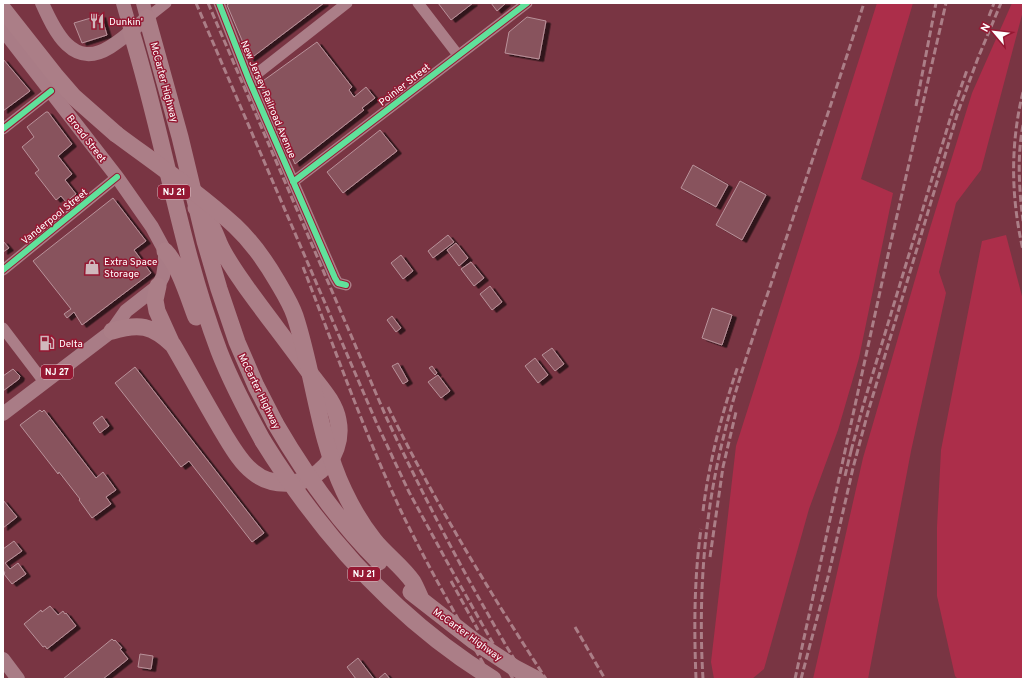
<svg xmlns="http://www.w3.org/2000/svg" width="1026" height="682" font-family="Overpass,sans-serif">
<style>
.green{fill:#ac2e4a}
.building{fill:#88525d;stroke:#b9929a;filter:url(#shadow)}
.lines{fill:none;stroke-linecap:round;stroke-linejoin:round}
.minor{stroke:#ab7e88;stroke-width:11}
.major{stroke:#a97c86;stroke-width:14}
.highway{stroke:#ab7e87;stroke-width:17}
.rail{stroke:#ab7e87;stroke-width:3;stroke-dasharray:7 3;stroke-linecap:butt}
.highway-bridge{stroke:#ab7e87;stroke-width:17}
.cycleway-casing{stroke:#951933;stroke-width:8}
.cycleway{stroke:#60e19b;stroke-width:6}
.labels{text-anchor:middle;stroke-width:3;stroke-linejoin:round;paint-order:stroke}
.shield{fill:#951933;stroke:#dfbac2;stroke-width:1}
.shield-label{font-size:9px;font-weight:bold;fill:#fff}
.poi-label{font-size:10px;fill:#fff;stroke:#951933;text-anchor:start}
.street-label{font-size:10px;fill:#fff;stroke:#951933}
</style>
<defs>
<filter id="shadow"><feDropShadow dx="4.5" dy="2.5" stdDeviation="0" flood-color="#0009"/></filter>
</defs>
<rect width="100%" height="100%" fill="#793543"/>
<path class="green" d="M877,3H913L861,179L893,193L859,358L838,430L809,509L764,669L752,679H714L711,662L736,446Z
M1012,3H1023V11L981,170L956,203L939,272L946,293L911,451L868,679H813L863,458L930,228L972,93Z
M1006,235L1023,300V679H958L955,676L937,596V527L941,450L982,241Z"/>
<path class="building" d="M230,3H324L250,59L227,5Z
M438,3H473L451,20Z
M491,3H506L497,11Z
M101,15L107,35L82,43L74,23Z
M527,17L546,21L539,59L505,53L509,32Z
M317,42L352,87L349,90L354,97L366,87L375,98L362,108L364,110L295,164L260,83Z
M3,59L30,91L3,111Z
M46,112H48L72,144L58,156L72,174L65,180L76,194L66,202L61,196L56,200L35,173L39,170L22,147L34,137L27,127Z
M380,130L397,151L343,193L327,172Z
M693,165L728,185L716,207L681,188Z
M740,181L766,195L742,240L716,225Z
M113,198L146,241L134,250L151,273L82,325L74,312L67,318L64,314L71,309L33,261Z
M448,235L454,242L433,258L428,251Z
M3,241L9,248L3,252Z
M456,243L468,258L459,266L447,250Z
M401,255L413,271L403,279L391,263Z
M471,262L484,278L474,286L461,269Z
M490,286L502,302L492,310L480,294Z
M712,308L732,315L722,345L702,338Z
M392,316L401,328L396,332L387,320Z
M552,348L564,364L555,371L542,355Z
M535,358L548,375L538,383L525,366Z
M398,363L408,381L403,384L392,366Z
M432,366L437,373L435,375L429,368Z
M135,367L264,533L252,542L189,461L181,467L115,383Z
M13,369L20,376L19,379L3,391V376Z
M438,375L450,391L441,398L428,382Z
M40,410L42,412L44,410L96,478L103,472L116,490L106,497L111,504L92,518L79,500L80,499L59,472L58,474L20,425Z
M102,416L109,426L100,433L93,423Z
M3,500L17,517L3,528Z
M14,541L22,551L5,563L10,569L18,563L26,574L12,584L4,574L5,573L3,570V549Z
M50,606L58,615L63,611L65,614L66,613L76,626L47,649L45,646L43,647L24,624L41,610L42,612Z
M112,639L114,641L115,640L122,648L120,649L128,659L103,679H63Z
M140,654L153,656L151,669L138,667Z
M358,658L374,679H356L347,667Z
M385,673L390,679H378Z"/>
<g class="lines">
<path class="minor" d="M219,3L249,80L335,278L338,283L346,285
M418,3L458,55
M147,18L166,3
M249,80L347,3
M3,129L51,91
M293,182L527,3
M3,270L117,177
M3,328L44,382"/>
<path class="major" d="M42,3C55,32 73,70 110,47C123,39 135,28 147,18L143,3
M123,3L131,31
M3,30L117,177L152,227L165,251V263L163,276L158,286L126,311L112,331L3,414
M3,659L18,679"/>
<path class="highway" d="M3,9L55,75L74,97L116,134
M147,18L180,137L205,241L219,289L237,342L256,386L275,423
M131,31C164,137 180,248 219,351C231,382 247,412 263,441
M165,251C179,265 189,299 196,317
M158,286L155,300L157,311L171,342
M112,331C139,323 152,325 173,345C190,374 206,404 224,434C232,447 241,463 253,472C271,487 302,487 320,471C335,459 342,439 338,420C335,403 322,389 312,376C290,345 266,315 244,284C235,271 225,257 219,243C217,238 215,233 213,229C210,221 202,214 196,208"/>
<path class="rail" d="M196,3L377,424L409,492L446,560L513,679
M208,3L387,419C429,508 475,595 526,679
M989,16L994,3
M1023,92C1010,145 1011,198 1023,250
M916,106L936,3
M1023,125C1017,156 1019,189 1023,221
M303,267C335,349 364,432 401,511C429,569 461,624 492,679
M388,407C434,501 489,591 546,679
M851,451L863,406L951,116L967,70
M845,476L852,447
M703,511C709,462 722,413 738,366
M710,557L723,467L736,412
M451,581L478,630
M575,627L605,679
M696,679C694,629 694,579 701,529
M703,679C698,595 704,513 725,431C740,371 762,312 781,254C809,170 837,87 864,3
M795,679L890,246L946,3
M801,679L829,573L853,468L868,412L958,112L978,58L1001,3"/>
<path class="highway-bridge" d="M116,134C155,163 199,193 235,226C252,242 266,262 277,281C284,293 291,304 295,316C314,374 318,436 344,491C352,508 362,525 374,540C385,554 403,567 413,582C416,587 418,593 421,599
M275,423C304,473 338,521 379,562
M263,441C322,536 397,620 493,679
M411,592L474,641L515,668L536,679"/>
<g class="cycleway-casing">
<path id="cycleway" d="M219,3L249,80L335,278L338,283L346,285
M3,129L51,91
M293,182L527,3
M3,270L117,177"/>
</g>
<use href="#cycleway" class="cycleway"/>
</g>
<defs>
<g id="restaurant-bare" transform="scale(1.2)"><path d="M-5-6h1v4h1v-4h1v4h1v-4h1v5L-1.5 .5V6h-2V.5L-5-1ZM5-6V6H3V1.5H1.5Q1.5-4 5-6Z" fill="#d0b8bd" stroke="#951933" stroke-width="2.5" paint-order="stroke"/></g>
<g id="shop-bare" transform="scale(1.2)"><path d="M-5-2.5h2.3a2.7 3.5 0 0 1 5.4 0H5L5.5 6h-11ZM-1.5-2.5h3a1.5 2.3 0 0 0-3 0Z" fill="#d0b8bd" stroke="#951933" stroke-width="2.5" paint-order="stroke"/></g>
<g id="fuel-bare" transform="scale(1.2)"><path d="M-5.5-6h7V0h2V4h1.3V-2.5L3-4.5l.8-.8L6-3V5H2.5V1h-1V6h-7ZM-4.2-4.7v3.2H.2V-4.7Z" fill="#d0b8bd" stroke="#951933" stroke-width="2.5" paint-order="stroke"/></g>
</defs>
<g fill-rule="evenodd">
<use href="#restaurant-bare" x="97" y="21"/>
<use href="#shop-bare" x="92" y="267"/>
<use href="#fuel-bare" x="47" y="343"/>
</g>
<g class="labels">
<g class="shield">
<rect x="158" y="185" width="32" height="14" rx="3"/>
<rect x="41" y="365" width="32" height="14" rx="3"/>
<rect x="348" y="567" width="32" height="14" rx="3"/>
</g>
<g class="shield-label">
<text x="174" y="195">NJ 21</text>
<text x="57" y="375">NJ 27</text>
<text x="364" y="577">NJ 21</text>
</g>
<g class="poi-label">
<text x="109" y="25">Dunkin'</text>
<text x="104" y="265">Extra Space<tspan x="104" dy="12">Storage</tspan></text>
<text x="59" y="347">Delta</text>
</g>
<g class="street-label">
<text transform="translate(165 82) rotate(75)" y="4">McCarter Highway</text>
<text transform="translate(404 84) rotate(-38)" y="4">Poinier Street</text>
<text transform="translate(269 99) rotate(67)" y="4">New Jersey Railroad Avenue</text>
<text transform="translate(87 138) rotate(52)" y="4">Broad Street</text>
<text transform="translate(54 216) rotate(-39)" y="4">Vanderpool Street</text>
<text transform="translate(260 391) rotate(64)" y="4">McCarter Highway</text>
<text transform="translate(468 634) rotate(36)" y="4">McCarter Highway</text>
</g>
</g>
<rect width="1026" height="682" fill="none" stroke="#ffffff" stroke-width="8"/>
<g transform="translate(994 32) rotate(298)" stroke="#951933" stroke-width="3" paint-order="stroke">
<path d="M0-3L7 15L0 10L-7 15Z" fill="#ffffff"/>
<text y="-6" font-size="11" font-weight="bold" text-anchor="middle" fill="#ffffff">N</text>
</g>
</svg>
